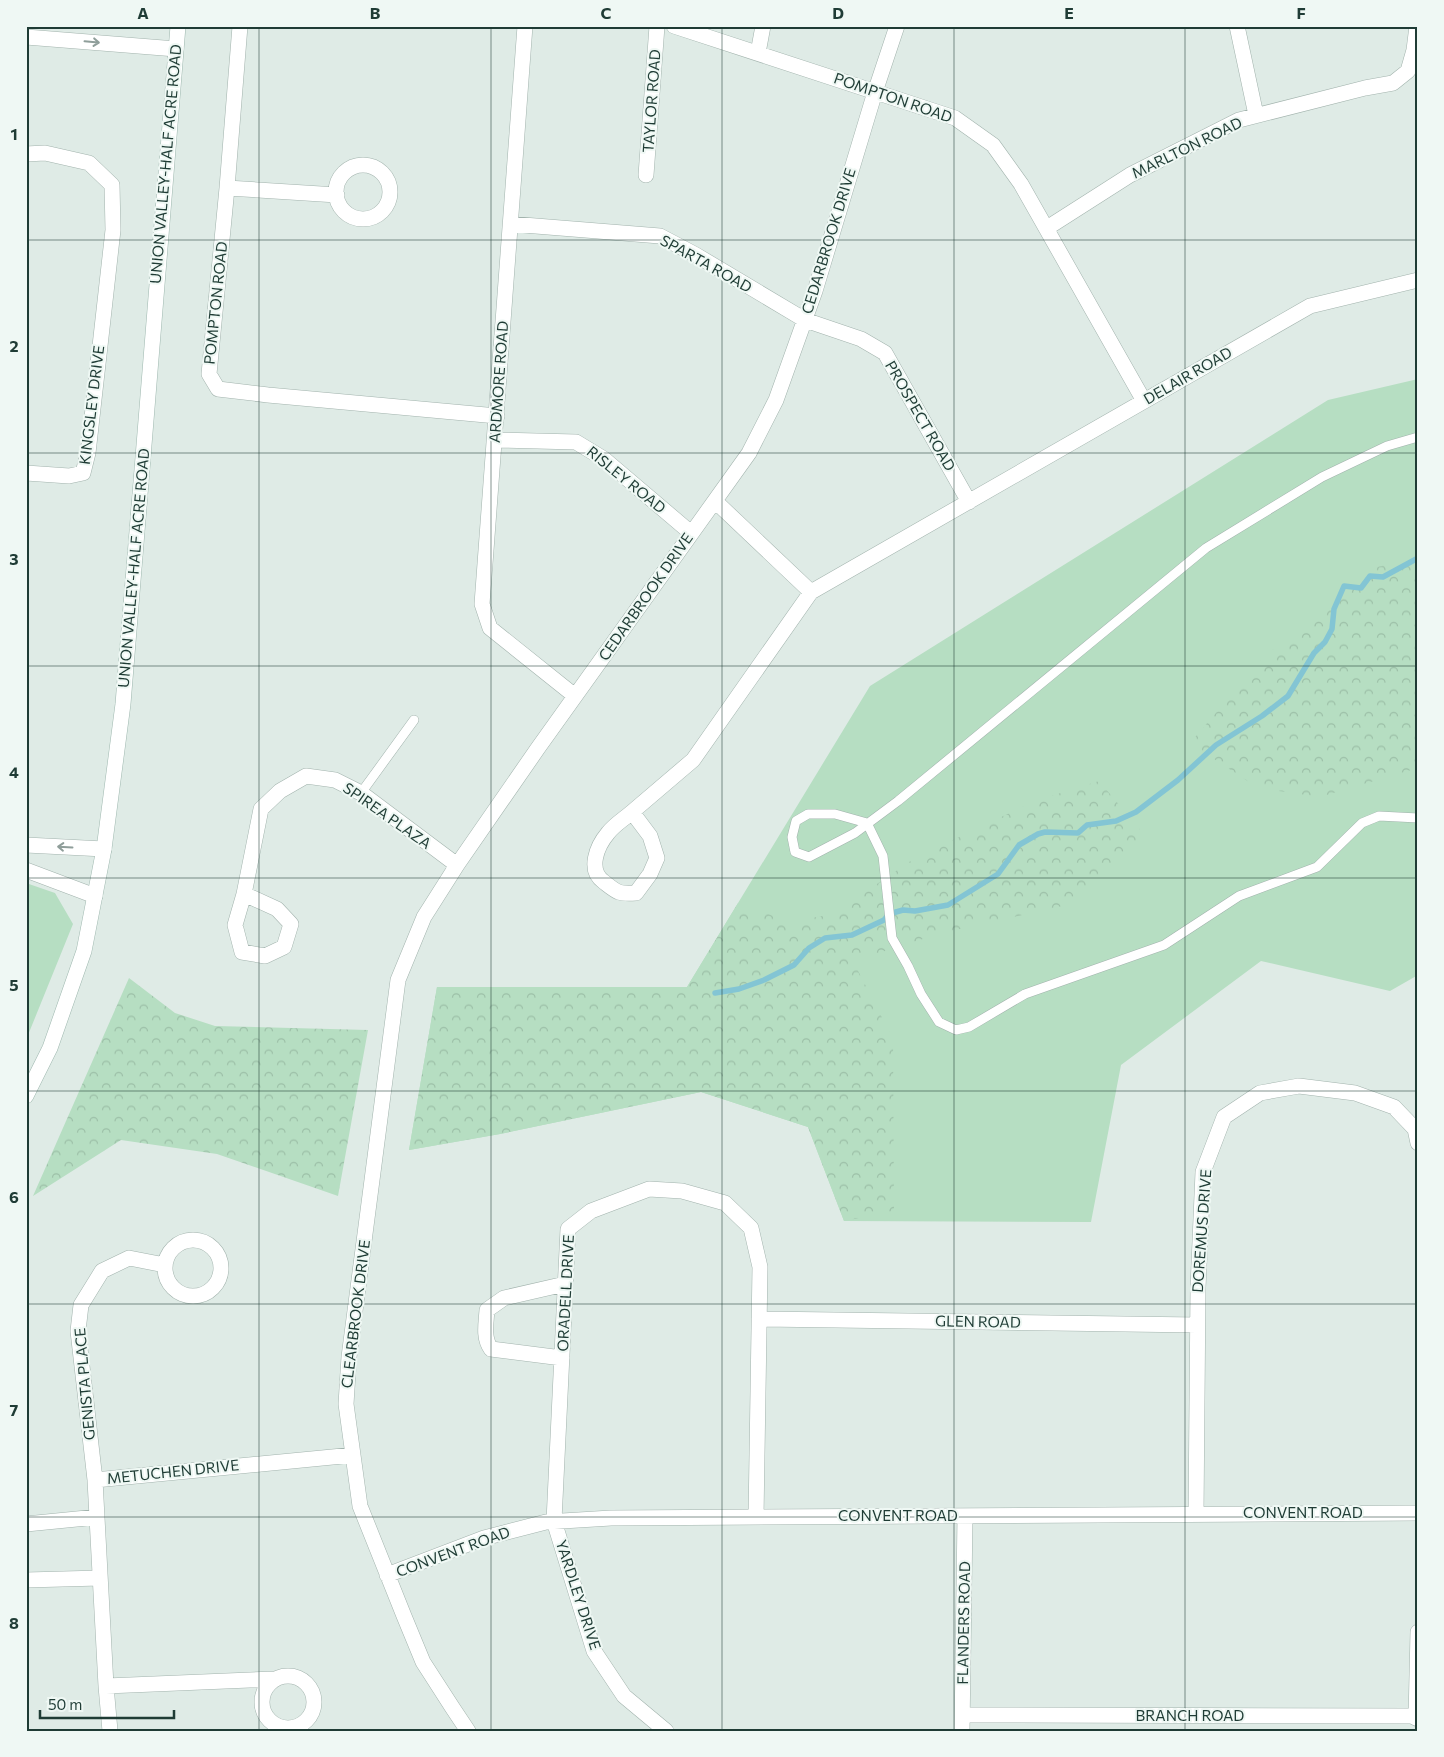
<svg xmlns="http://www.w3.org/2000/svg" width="1444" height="1757" font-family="Commissioner,sans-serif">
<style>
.grass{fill:#b6dec2}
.forest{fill:url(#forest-crowns)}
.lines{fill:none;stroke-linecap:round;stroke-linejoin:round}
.stream{stroke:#83c5d4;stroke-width:5.5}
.lane-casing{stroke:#a2b3ad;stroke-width:10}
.street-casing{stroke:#a2b3ad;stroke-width:16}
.secondary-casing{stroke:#9db7ae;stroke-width:16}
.lane{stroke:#fff;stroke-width:9}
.street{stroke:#fff;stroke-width:15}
.secondary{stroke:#fff;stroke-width:15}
.oneway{stroke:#8f9e9a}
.grid{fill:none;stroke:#1f3c35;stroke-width:1;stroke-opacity:0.55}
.labels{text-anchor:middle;stroke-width:4;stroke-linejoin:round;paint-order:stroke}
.street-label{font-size:15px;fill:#1f3c35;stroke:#eff8f4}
.neatline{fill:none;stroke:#1f3c35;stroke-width:2}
.grid-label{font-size:16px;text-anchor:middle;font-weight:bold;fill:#1f3c35}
</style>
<defs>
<pattern id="forest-crowns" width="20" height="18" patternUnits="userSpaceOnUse" patternTransform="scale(1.25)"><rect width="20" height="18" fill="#b6dec2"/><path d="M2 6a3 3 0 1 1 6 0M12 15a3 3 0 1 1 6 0" fill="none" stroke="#9cbfa7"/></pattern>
</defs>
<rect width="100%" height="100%" fill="#dfebe6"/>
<path class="grass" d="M1418,379V975L1390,991L1261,961L1121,1065L1091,1222L844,1221L808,1127L701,1092L500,1134L409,1150L437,987H687L870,686L1328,400Z
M26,883L55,893L73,924L26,1040Z"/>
<path class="forest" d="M1418,558V768L1320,797L1258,788L1190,743L1263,658L1368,569Z
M1099,781L1148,839L1080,902L942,933L853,961L893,1039L894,1211L844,1221L808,1127L701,1092L500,1134L409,1150L437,987H687L738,903L790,922L833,914L915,858L1035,801Z
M129,978L175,1013L215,1026L368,1030L338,1196L217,1154L121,1140L33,1196Z"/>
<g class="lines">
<path class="stream" d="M715,993L739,989L764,980L794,965L809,948L825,938L852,935L884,920L889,914L903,910L915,911L948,905L998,874L1019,845L1038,834L1045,832L1078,833L1087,825L1116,821L1136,812L1178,780L1216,745L1262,716L1288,696L1314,653L1325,642L1332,629L1334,609L1344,586L1361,588L1370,576L1383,577L1418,558"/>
<g class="lane-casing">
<path id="lane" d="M1418,437L1387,446L1322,477L1206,548L898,801L855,833L809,857L795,852L792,837L796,821L808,814H835L867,823L883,856L892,938L908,966L921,994L939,1022L956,1030L969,1027L1025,994L1164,945L1239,896L1317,867L1362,823L1379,816L1418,818
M361,793L414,720"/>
</g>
<g class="street-casing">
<path id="street" d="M240,26L227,188L209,374L218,389L268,395L497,416
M525,26L482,604L490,628L575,696
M674,26L955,118L993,145L1021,184L1144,401
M1237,26L1256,115
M26,37L176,49
M758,53L763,26
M26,154L45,153L89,163L112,185L113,230L88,453L83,473L69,476L26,473
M336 192a27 27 0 1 1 54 0a27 27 0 1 1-54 0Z
M646,175L657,26
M227,188L337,195
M511,224L660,236L696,255L805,320L861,339L885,353L969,502
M1047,228L1130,175L1239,120L1365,88L1393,83L1408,71L1414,50L1417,26
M495,440L576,442L604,459L691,533
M715,501L811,592
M632,812L693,760L811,592L1310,306L1418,280
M632,812L650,836L657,858L650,874L636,893C618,894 618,893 604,882C587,870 597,846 608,833C614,825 624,819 632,812Z
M26,845L104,849
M26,870L95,896
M244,894L261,809L280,791L306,776L335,780L361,793L457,865
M244,894L277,909L291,924L284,947L265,956L242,952L235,925Z
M165 1268a28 28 0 1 1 56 0a28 28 0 1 1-56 0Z
M759,1319L1197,1325
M562,1358L491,1349C483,1338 486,1324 487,1310L504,1298L565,1284
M95,1480L353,1455
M1196,1514L1198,1288L1203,1172L1224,1117L1260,1093L1299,1086L1355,1093L1394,1107L1415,1129L1418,1143
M26,1524L97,1517
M387,1575L484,1538L546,1522L611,1518L1418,1513
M26,1580L100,1578
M262 1702a26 26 0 1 1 52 0a26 26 0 1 1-52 0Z
M106,1686L275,1679
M963,1715L1412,1716L1418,1719
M1416,1718L1418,1632
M110,1731L106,1686L95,1480L78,1331L81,1305L102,1271L129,1258L165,1265
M468,1731L452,1707L423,1662L404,1616L360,1506L346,1404L349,1357L398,980L424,917L457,865L538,748L749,453L776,400L815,291L875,92L897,26
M666,1731L624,1696L594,1651L554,1521L568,1229L591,1211L649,1189L682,1191L725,1203L751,1228L760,1267L756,1517
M962,1731L965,1516"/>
</g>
<g class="secondary-casing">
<path id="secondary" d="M26,1096L50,1048L84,951L104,849L123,704L178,26"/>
</g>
<use href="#lane" class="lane"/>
<use href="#street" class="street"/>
<use href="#secondary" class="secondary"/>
</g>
<defs><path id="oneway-shaft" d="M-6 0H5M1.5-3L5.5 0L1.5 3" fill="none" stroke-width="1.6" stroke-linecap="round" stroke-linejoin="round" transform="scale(1.25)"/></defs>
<g class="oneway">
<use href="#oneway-shaft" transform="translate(92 42) rotate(5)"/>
<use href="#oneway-shaft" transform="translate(65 847) rotate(-177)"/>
</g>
<path class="grid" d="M259,26V1731M491,26V1731M722,26V1731M954,26V1731M1185,26V1731M26,240H1418M26,453H1418M26,666H1418M26,878H1418M26,1091H1418M26,1304H1418M26,1517H1418"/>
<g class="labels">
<g class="street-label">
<text transform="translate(893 98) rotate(19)" y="5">POMPTON ROAD</text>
<text transform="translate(652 101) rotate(-86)" y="5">TAYLOR ROAD</text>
<text transform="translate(1187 148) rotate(-26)" y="5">MARLTON ROAD</text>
<text transform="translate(166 164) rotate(-85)" y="5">UNION VALLEY-HALF ACRE ROAD</text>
<text transform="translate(829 241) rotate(-73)" y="5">CEDARBROOK DRIVE</text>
<text transform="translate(706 264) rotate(29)" y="5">SPARTA ROAD</text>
<text transform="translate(216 303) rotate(-84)" y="5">POMPTON ROAD</text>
<text transform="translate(1188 376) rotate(-30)" y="5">DELAIR ROAD</text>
<text transform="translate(499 382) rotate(-86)" y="5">ARDMORE ROAD</text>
<text transform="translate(92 405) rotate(-83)" y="5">KINGSLEY DRIVE</text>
<text transform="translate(920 416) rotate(60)" y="5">PROSPECT ROAD</text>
<text transform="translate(626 480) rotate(39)" y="5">RISLEY ROAD</text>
<text transform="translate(134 568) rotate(-85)" y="5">UNION VALLEY-HALF ACRE ROAD</text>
<text transform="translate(646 597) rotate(-55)" y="5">CEDARBROOK DRIVE</text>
<text transform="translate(387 816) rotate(35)" y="5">SPIREA PLAZA</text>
<text transform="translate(1202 1231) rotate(-86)" y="5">DOREMUS DRIVE</text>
<text transform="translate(566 1293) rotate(-87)" y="5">ORADELL DRIVE</text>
<text transform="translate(356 1314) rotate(-83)" y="5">CLEARBROOK DRIVE</text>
<text transform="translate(978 1322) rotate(1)" y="5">GLEN ROAD</text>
<text transform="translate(85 1384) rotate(-95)" y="5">GENISTA PLACE</text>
<text transform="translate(173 1472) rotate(-6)" y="5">METUCHEN DRIVE</text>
<text x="1303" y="1518">CONVENT ROAD</text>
<text x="898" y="1521">CONVENT ROAD</text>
<text transform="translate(453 1552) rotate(-20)" y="5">CONVENT ROAD</text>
<text transform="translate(578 1595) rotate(72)" y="5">YARDLEY DRIVE</text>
<text transform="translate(964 1623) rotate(-89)" y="5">FLANDERS ROAD</text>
<text x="1190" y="1721">BRANCH ROAD</text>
</g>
</g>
<rect width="1444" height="1757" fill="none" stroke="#eff8f4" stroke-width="55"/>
<path d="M40 1710v8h134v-8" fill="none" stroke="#1f3c35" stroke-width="2.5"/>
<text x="48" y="1710" font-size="15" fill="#1f3c35" stroke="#eff8f4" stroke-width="4" paint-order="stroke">50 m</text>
<rect x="28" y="28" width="1388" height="1702" class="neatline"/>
<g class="grid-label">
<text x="143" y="19">A</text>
<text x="375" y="19">B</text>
<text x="606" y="19">C</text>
<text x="838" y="19">D</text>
<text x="1069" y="19">E</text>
<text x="1301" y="19">F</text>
<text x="14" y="140">1</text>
<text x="14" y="352">2</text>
<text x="14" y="565">3</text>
<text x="14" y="778">4</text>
<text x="14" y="991">5</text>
<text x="14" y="1203">6</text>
<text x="14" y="1416">7</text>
<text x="14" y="1629">8</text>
</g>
</svg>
